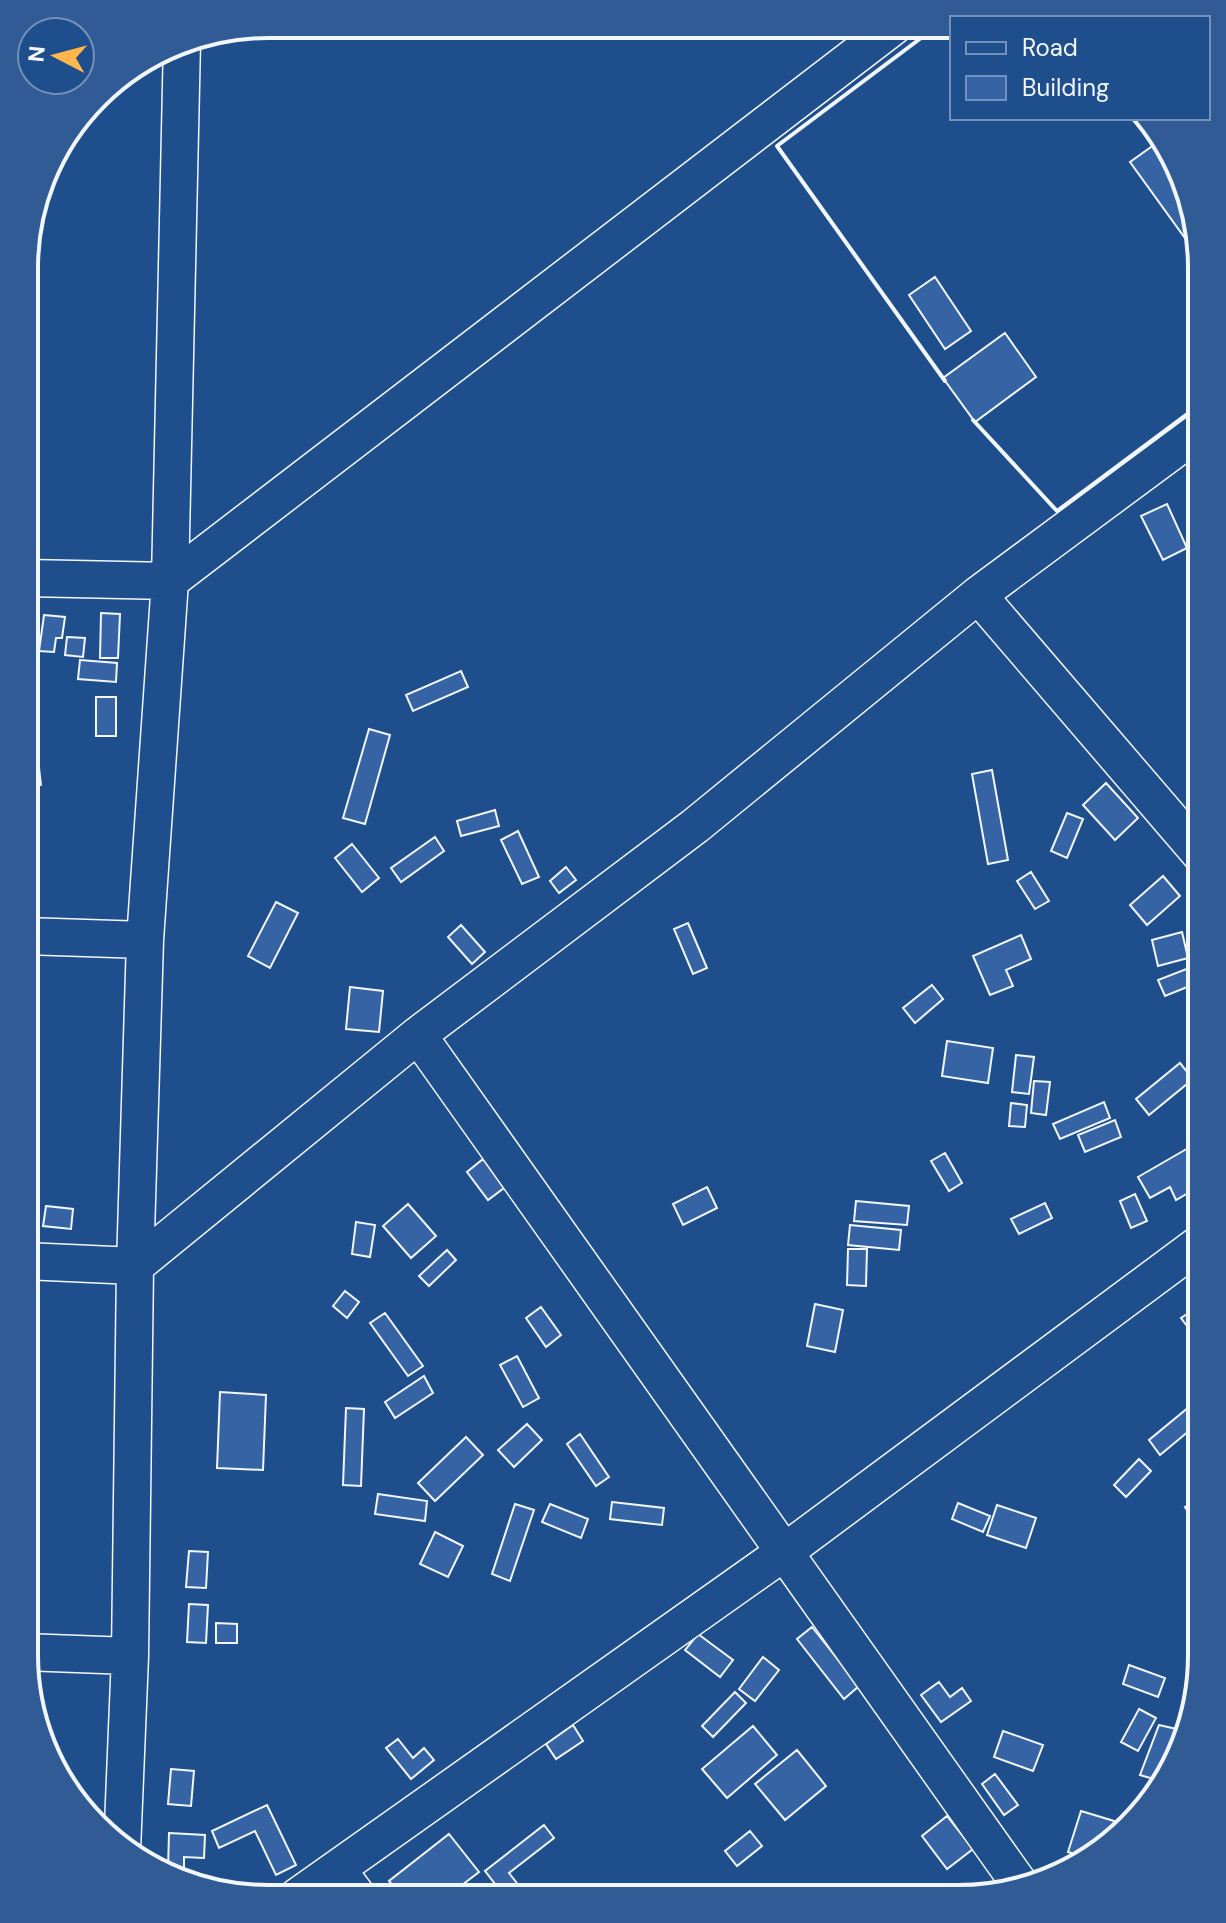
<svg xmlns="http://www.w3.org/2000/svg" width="1226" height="1923" font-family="'DM Sans',sans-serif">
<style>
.building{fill:#3563a3;stroke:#f2f6ff;stroke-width:2}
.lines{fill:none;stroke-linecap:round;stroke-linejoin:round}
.minor-casing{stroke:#f2f6ff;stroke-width:39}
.minor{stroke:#1f4e8c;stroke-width:36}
.wall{stroke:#f2f6ff;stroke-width:4}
.rim{fill:none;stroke:#f2f6ff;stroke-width:4}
</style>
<rect width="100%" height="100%" fill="#1f4e8c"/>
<path class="building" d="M1158,142L1183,174L1200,259L1130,162Z
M935,277L971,331L945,349L909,295Z
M1005,333L1036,377L975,422L943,378Z
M1167,504L1187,548L1163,560L1141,516Z
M101,613L120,614L118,658H100Z
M44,615L65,617L62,638H56L54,652L39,651Z
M67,637L85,638L83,657L65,655Z
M80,660L117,663L116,682L78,679Z
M461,671L468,687L413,711L406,695Z
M96,697H116V736H96Z
M369,729L390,735L365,824L343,818Z
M35,734L41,785L25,787V735Z
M992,770L1008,860L988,864L972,774Z
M1106,783L1138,818L1115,840L1083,805Z
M495,810L499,826L461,836L457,821Z
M1067,813L1083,819L1067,858L1051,851Z
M518,831L539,877L522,884L501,840Z
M435,837L444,851L401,882L391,868Z
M352,844L379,878L362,892L335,858Z
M566,867L576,880L559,893L550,881Z
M1031,872L1049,901L1035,909L1017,881Z
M1163,876L1180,896L1147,925L1130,905Z
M276,902L298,913L270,968L248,956Z
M688,923L707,968L693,974L674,929Z
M461,925L485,952L472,964L448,937Z
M1182,932L1188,958L1158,966L1152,940Z
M1021,935L1031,959L1006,970L1013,986L990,995L973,956Z
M1202,963V981L1165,996L1158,980Z
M932,985L943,999L915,1023L903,1008Z
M350,987L383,991L379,1032L346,1029Z
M947,1041L993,1048L988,1083L942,1076Z
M1016,1055L1034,1057L1029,1094L1012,1092Z
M1180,1063L1193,1079L1149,1115L1136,1099Z
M1034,1081L1050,1082L1046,1115L1031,1113Z
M1104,1102L1110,1118L1060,1139L1053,1124Z
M1011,1103L1027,1105L1025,1127L1009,1126Z
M1115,1120L1121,1137L1085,1152L1078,1135Z
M1190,1147L1202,1168V1185L1176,1200L1170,1187L1150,1198L1138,1177Z
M945,1153L962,1183L949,1191L931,1161Z
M483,1159L504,1188L488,1200L467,1172Z
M707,1187L717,1208L683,1225L673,1204Z
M1135,1194L1147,1221L1131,1228L1120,1201Z
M856,1201L909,1206L907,1225L854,1221Z
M1045,1203L1052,1218L1019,1234L1011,1219Z
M408,1204L436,1236L411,1258L383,1226Z
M46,1206L73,1209L71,1229L43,1226Z
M356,1222L375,1225L370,1257L352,1254Z
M850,1225L901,1230L899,1250L848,1245Z
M848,1249H867L866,1286L847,1285Z
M447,1250L456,1260L429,1286L419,1276Z
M345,1291L359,1302L347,1318L333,1306Z
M815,1304L843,1310L835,1352L807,1346Z
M1202,1304V1346L1181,1318Z
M541,1307L561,1335L546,1347L526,1318Z
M385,1313L423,1366L408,1376L370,1323Z
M517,1356L539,1398L523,1407L500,1365Z
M424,1376L433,1393L395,1418L385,1402Z
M220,1392L266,1395L263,1470L217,1468Z
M1189,1407L1201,1421L1160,1455L1149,1440Z
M346,1408L364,1409L361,1486L343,1485Z
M527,1424L542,1440L514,1467L498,1450Z
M580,1434L609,1477L596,1486L567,1444Z
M466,1437L483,1455L435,1501L418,1483Z
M1139,1459L1151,1471L1126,1497L1114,1485Z
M378,1494L427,1501L425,1521L375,1514Z
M1202,1496V1515L1193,1520L1185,1507Z
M612,1502L664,1508L662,1525L610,1519Z
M958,1503L990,1516L983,1532L952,1519Z
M515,1504L534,1510L510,1581L492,1574Z
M550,1504L588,1519L581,1538L542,1522Z
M997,1505L1036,1518L1026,1548L987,1535Z
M435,1532L463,1546L448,1577L420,1564Z
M189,1551L208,1552L206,1588L186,1587Z
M189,1604L208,1605L206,1643L187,1642Z
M216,1623L237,1624V1643H216Z
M812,1627L859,1686L844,1699L797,1639Z
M698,1634L733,1660L720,1677L685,1650Z
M763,1657L779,1670L755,1701L739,1689Z
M1129,1665L1165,1678L1158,1697L1123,1684Z
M939,1682L950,1697L962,1688L971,1701L941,1722L921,1695Z
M735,1692L746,1703L713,1737L702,1726Z
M1139,1709L1156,1718L1138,1751L1121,1742Z
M573,1725L583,1741L556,1759L546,1744Z
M1159,1725L1181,1730L1164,1782L1140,1775Z
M753,1726L777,1755L727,1798L702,1769Z
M1003,1731L1043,1745L1033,1771L994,1757Z
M398,1739L413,1758L424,1748L434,1760L411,1779L386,1748Z
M797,1750L826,1786L785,1820L755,1784Z
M171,1769L194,1771L191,1806L168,1804Z
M995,1774L1018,1805L1004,1815L982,1784Z
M267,1805L296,1865L276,1875L255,1831L219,1848L212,1831Z
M1081,1811L1124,1824L1119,1839L1088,1858L1068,1852Z
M947,1816L973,1849L947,1869L922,1836Z
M544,1825L554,1838L509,1873L520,1887L506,1898L485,1871Z
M750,1831L762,1846L737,1866L725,1851Z
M169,1833L205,1835L204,1858L184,1857V1875L168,1869Z
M449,1834L479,1872L445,1898L402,1897L389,1881Z
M480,1885L490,1898H462Z"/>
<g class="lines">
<g class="minor-casing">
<path id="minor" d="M26,578L170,581L894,26
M978,595L1202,856
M25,936L145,940
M418,1035L1021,1886
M25,1261L135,1266L418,1035L695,826L978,595L1202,429
M24,1652L130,1656
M122,1850L130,1656L135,1266L145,940L170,581L182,41
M337,1869L358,1897
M297,1897L783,1553L1202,1242"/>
</g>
<use href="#minor" class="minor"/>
<path class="wall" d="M937,26L777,146L945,381
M973,420L1057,511L1202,403"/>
</g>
<path d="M0 0H1226V1923H0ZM268 38H958A230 230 0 0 1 1188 268V1655A230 230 0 0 1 958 1885H268A230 230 0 0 1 38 1655V268A230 230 0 0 1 268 38Z" fill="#305b95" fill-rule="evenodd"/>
<path class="rim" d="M268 38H958A230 230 0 0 1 1188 268V1655A230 230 0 0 1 958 1885H268A230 230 0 0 1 38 1655V268A230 230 0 0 1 268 38Z"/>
<rect x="950" y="16" width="260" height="104" fill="#1f4e8c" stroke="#7391ba" stroke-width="2"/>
<rect x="966" y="42" width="40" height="12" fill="#1f4e8c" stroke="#7391ba" stroke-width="2"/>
<text x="1022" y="56" font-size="24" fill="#f2f6ff">Road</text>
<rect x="966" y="76" width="40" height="24" fill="#3563a3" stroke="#7391ba" stroke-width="2"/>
<text x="1022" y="96" font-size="24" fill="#f2f6ff">Building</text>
<g transform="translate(56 56) rotate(276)"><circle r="38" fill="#1f4e8c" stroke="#7391ba" stroke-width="2"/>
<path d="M0-6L14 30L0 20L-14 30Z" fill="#ffb74d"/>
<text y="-12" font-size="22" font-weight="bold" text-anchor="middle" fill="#f2f6ff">N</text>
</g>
</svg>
